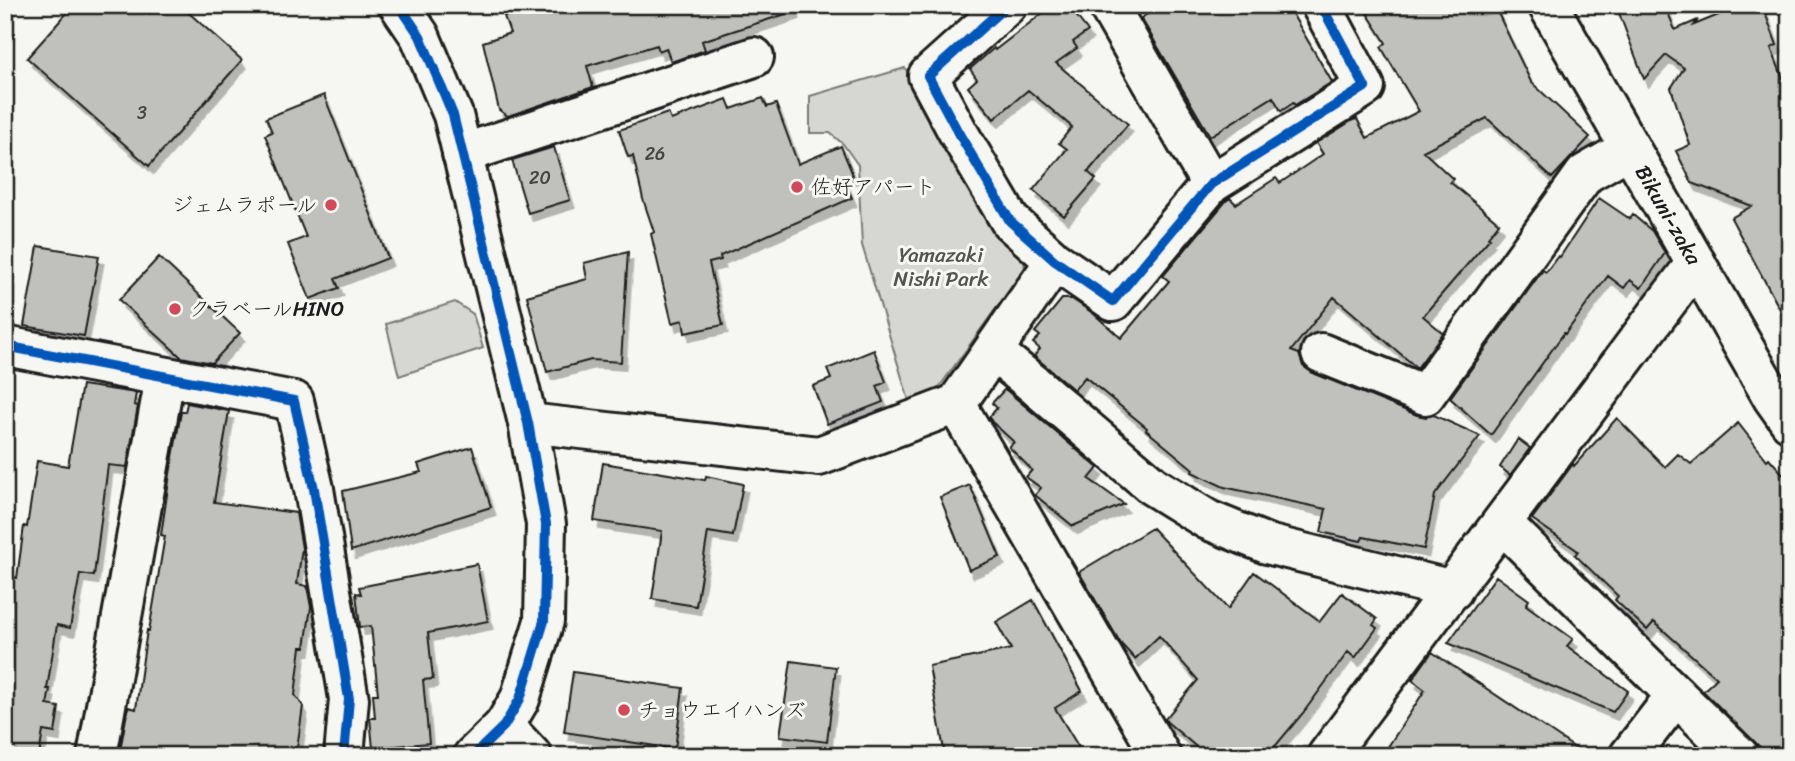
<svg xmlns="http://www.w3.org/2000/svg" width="1795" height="761" font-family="Sriracha,'Klee One',sans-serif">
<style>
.green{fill:#d6d6d2;stroke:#797977;stroke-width:2}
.building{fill:#c0c0bd;stroke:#1c1c1c;stroke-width:2;filter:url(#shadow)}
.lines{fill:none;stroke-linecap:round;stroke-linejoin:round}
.minor-casing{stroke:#1c1c1c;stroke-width:44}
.tertiary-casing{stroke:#1c1c1c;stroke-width:44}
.minor{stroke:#f6f6f2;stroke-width:38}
.tertiary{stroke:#f6f6f2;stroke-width:38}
.cycleway-casing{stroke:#f6f6f2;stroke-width:15}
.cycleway{stroke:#0057b8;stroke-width:10}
.poi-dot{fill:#d1495b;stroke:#f6f6f2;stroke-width:2.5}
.labels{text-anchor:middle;stroke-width:6;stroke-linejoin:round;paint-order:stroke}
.number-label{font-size:18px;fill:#454544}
.poi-label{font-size:21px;fill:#1c1c1c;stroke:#f6f6f2;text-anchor:start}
.street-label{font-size:21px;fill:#1c1c1c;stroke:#f6f6f2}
.park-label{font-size:21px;fill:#545453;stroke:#f6f6f2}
</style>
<defs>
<filter id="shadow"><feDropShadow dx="4.5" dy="8" stdDeviation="0" flood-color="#0004"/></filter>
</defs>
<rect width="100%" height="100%" fill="#f6f6f2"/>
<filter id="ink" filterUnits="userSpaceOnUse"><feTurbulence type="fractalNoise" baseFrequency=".0143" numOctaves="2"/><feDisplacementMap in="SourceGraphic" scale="14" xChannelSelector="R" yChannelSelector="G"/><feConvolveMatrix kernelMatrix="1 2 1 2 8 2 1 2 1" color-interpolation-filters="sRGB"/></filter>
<g filter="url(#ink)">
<path class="green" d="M905,68L1000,232L1022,252L1025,268L932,397L910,404L862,245L858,165L843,144L830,133H810V96Z
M455,302L473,314L483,348L399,376L386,324Z"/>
<path class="building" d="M74,5H180L242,60L149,166L27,58Z
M536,5H794L795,11L702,41L705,50L671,62L666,48L659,51L657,45L587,66L593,87L508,116L499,110L483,42L510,33L504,16Z
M1053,5H1068L1088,31L1073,42L1077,48L1056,63L1128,124L1088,172L1096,179L1064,216L1033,190L1067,149L1059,143L1072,127L1028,90L994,119L968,87L977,79L970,69L994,48L995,50Z
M1162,5H1287L1332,82L1295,105L1293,103L1281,111L1273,97L1210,136L1141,18Z
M1362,5H1494L1531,82L1590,137L1552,178L1487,118L1423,151L1453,179L1450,182L1499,223L1488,237L1490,238L1423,316L1443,333L1417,368L1334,297L1291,351L1299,354L1303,366L1313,373L1417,415L1426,417L1434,415L1480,436L1435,495L1424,549L1363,537L1361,541L1321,532L1326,509L1224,487L1192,472L1193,469L1146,430L1147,428L1085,377L1074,390L1034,356L1040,349L1033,343L1040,336L1035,332L1062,299H1072L1094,314L1121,338L1169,281L1163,276L1226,201L1230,198L1236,204L1276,178L1280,183L1323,154L1316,143L1353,120L1357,119L1367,138L1419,111L1381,47L1386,43Z
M1616,5H1665L1675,30L1698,20L1694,25L1743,5H1762L1777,45L1771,48L1790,96V220L1788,219L1783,222L1790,235V328L1731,218L1752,206L1692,183L1676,151L1690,145L1671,88L1684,68L1666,55L1644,79Z
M324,95L388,258L335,279L339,288L310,299L288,244L306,237L265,135L272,132L266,118Z
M763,98L767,107L776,104L798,164L841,146L853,175L844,179L852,198L720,256L721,260L709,263L723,325L685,333L683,320L672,323L651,234L654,232L643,199L633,156L628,157L619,130L668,113L671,120L727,99L731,109Z
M554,147L570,200L528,213L512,160Z
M1599,198L1630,219L1633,215L1652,231L1665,253L1641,288L1630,280L1624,288L1608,276L1565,334L1564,333L1491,435L1450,398L1543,270L1546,272L1558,256L1560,257Z
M38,246L99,256L84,336L24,326Z
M628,252L621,362L591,360L547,372L527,296L587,279L584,263Z
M159,257L240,333L212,363L181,357L119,300Z
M874,350L886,382L877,386L883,402L827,424L813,386L831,379L827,369Z
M82,385L136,393L134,405L138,406L127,467L108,465L94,576L80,574L70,628L57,625L47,689H50L47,705L59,707L55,733L43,731L39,756H5L6,653L11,617L5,616V613L12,577L17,578L24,526L27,527L37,461L68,466Z
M1005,389L1098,468L1089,479L1124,504L1073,526L1035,495L1041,488L1026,477L1032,470L1009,447L1014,442L992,422L989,417L997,408L992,403Z
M187,403L229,411L214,502L296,513L302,548L297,584L307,586L311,607L305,647H301L295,695L303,706L296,756H119L128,707L136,709L147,630L149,631L165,536L161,535L170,474L181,412H185Z
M1617,418L1665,467L1678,454L1691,464L1738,423L1767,460L1769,458L1790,482V756H1769L1703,691L1717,678L1654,622L1647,630L1615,600L1618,596L1575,555L1578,551L1532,519L1573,464L1574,466Z
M1518,439L1530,448L1510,475L1500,467Z
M472,447L491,507L351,551L343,491L421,472L418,464Z
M603,463L705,480L706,476L743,484L733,536L708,532L696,606L652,599L662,531L594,521Z
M970,485L1000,557L969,570L940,497Z
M1152,528L1228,609L1254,572L1320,621L1342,593L1377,619L1373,625L1377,628L1355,658L1348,652L1303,713L1267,756H1207L1167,722L1165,719L1198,680L1159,636L1135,659L1121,644L1079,572Z
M477,564L488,621L428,633L433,679L423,680L429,743L373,748L370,718H375L373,694H378L371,626L360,627L356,593L361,594L359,587Z
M1496,576L1529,600L1526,605L1573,639L1567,646L1628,691L1613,712L1448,643Z
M1033,600L1082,691L1055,708L1084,756H945L929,666L1011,649L996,622Z
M1432,652L1587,756H1382L1425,690L1412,680Z
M791,661L836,667L827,742L780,736Z
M573,672L683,688L675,749L564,732Z"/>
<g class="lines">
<g class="minor-casing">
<g id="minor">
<path d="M1007,5L928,76L958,132L1010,221L1055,261L1113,301L1211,184L1365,87L1321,5"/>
<path d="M1108,5L1211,184"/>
<path id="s1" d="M1548,5L1773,398L1790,422"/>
<path d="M462,154L754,57"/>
<path d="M5,346L294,401L314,489L349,699L344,756"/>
<path d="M994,352L1030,381L1153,486L1208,520L1267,544L1453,590"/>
<path d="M1321,353L1425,395L1585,174L1630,148"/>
<path d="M956,404L1161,756"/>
<path d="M528,423L819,456L956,404L1055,261"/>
<path d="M1502,523L1676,695L1739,756"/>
<path d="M97,756L165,377"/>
<path d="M473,756L504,726L532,756"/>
<path d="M1327,756L1696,263"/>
<path d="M1629,756L1676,695"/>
</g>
</g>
<g class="tertiary-casing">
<path id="tertiary" d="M399,5L420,36L453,115L528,423L546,524L544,621L520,699L504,726"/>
</g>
<use href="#minor" class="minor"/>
<use href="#tertiary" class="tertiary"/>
<g class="cycleway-casing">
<path id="cycleway" d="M399,5L420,36L453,115L528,423L546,524L544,621L520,699L504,726L473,756
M1007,5L928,76L958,132L1010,221L1055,261L1113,301L1211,184L1365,87L1321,5
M5,346L294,401L314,489L349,699L344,756"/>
</g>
<use href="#cycleway" class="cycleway"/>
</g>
</g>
<g class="poi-dot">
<circle cx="797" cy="187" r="7"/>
<circle cx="331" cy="205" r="7"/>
<circle cx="175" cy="309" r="7"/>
<circle cx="624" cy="710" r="7"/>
</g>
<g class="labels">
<g class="number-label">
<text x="142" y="119">3</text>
<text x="655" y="160">26</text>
<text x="540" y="184">20</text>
</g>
<g class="poi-label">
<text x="811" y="194">佐好アパート</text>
<text x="317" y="212" text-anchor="end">ジェムラポール</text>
<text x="189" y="316">クラベールHINO</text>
<text x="638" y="717">チョウエイハンズ</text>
</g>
<g class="street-label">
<text dy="7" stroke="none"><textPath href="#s1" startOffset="242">Bikuni-zaka</textPath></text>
</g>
<g class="park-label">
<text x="941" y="262">Yamazaki<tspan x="941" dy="24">Nishi Park</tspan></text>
</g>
</g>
<rect width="1795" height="761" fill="none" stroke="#f6f6f2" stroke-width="28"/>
<rect x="14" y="14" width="1767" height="733" fill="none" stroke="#1c1c1c" stroke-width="2.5" filter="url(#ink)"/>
</svg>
